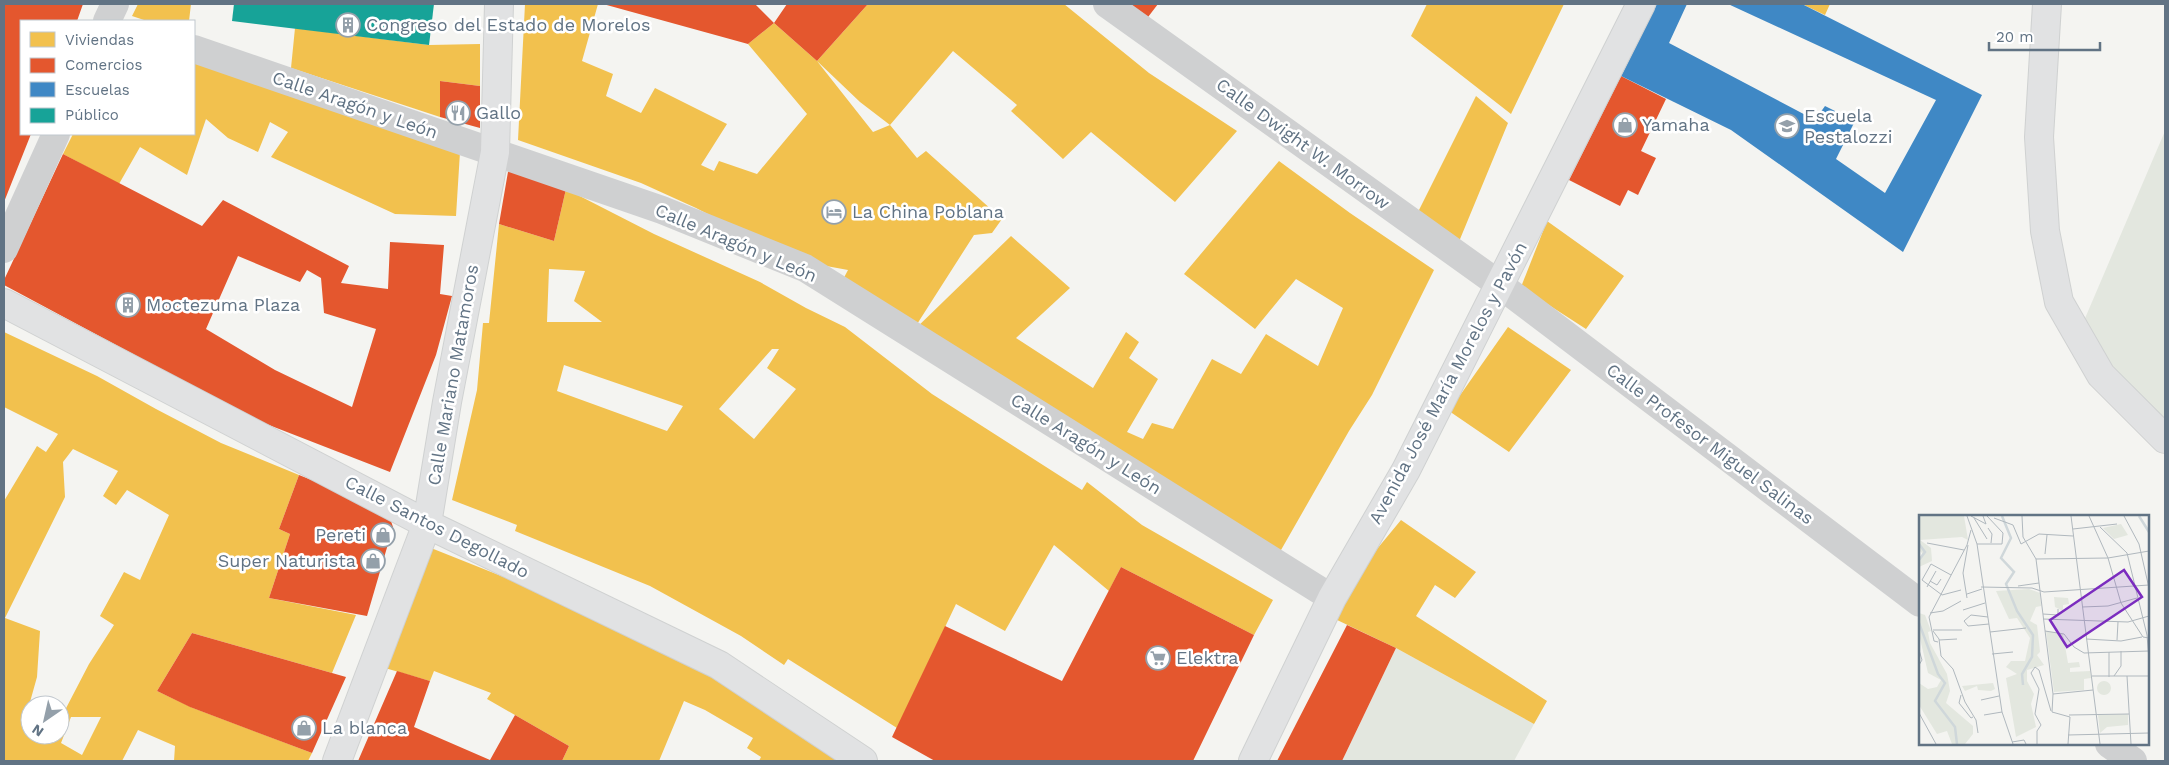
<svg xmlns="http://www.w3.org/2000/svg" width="2169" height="765" font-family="'Work Sans',sans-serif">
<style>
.green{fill:#e3e7df}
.homes{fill:#f2c14e;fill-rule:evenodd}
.shops{fill:#e4572e;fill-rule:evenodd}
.schools{fill:#3f88c5}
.public{fill:#17a398}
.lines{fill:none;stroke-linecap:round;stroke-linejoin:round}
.secondary-casing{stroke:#cfd1d1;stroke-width:30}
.primary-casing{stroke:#cfd1d1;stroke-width:30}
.street{stroke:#cfd0d1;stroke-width:28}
.secondary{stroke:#e1e2e3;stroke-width:28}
.primary{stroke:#e1e2e3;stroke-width:28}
.labels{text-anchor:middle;stroke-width:5;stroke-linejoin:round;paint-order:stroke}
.poi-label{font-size:18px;fill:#617384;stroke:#fff;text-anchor:start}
.street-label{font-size:18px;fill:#617384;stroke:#fff}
.inset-river{fill:none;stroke:#cfd7da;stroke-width:2.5}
.inset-road{fill:none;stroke:#b0b8be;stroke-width:1}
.view{fill:#7b2cbf;fill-opacity:0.15;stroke:#7b2cbf;stroke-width:2.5}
.inset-edge{fill:none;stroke:#617384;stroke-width:2.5}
</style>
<rect width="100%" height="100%" fill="#f4f4f1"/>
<path class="green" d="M2165,131V426L2103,367L2083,323Z
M1396,648L1534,724L1514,761H1342Z"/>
<path class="homes" d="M138,4H191L189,21H147L132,16Z
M525,4H598L582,61L613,74L606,96L641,113L655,88L727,124L701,165L714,171L719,161L757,174L807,114L748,44L774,23L817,61L873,132L890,125L917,158L926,151L1002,219L992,233L974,235L912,332L839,287L848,270L799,261L696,208L641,183L518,140Z
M868,4H1064L1149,73L1237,131L1175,202L1091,132L1063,159L1011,111L1017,105L953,51L890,125L860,102L817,61Z
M1427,4H1564L1511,114L1411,36Z
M1802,4H1830L1825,15Z
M295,28L429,45L480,44V86L440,81V117L291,68Z
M194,56L460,152L456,216L395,214L271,157L288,132L270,122L258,152L228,138L206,119L187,175L140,147L119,184L63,154L73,134H194Z
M1476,96L1508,123L1458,244L1416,216Z
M1279,161L1350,213L1434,270L1372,395L1349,431L1277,557L912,332L1011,236L1070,288L1016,338L1093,388L1126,332L1139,342L1129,358L1158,379L1127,432L1143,439L1152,423L1173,429L1212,359L1241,374L1266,334L1318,366L1343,308L1296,279L1255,329L1184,274Z
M566,189L654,234L760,282L806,308L845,327L932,394L1082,490L1087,482L1142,525L1273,600L1254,635L1121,567L1109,591L1054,545L1005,631L956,604L897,728L788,659L784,665L741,636L650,586L515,531L517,525L452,500L477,390L483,323H489L499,224L554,241ZM549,269L585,271L574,301L602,322H547ZM772,349H779L767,368L796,389L754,439L719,409ZM564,365L683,406L667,431L557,391Z
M1547,221L1624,276L1586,329L1521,287Z
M1508,327L1571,370L1509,452L1449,411Z
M4,332L97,376L156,409L221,443L299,475L279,529L290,534L269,598L356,615L332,673L192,633L157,691L193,708L312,753L308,761H174L175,746L138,730L122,761H4V501L37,446L46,452L58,434L4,407ZM73,449L118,471L103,496L116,505L127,490L169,515L140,580L124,572L100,616L114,625L89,664L63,714L60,713V735H30V705H38L30,702L37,677L40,631L5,618L65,497L63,462ZM71,717H101L82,755L61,743Z
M1401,520L1476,572L1455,598L1435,585L1416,616L1547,701L1534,724L1396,648L1335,619L1377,549Z
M426,546L556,598L660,643L849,761H759L761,757L747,748L753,738L705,710L684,701L659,761H562L569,746L487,699L491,693L434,671L430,681L378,666Z"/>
<path class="shops" d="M4,4H83L77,21H21V134H31L4,202Z
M603,4H755L774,23L787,4H868L817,61L774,23L748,44Z
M1120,4H1158L1145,21Z
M1621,76L1666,99L1641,151L1656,158L1638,195L1628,190L1620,206L1569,180Z
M440,81L480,86V128L440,117Z
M63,154L202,226L223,200L349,266L341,283L388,289L390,242L444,245L440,294L452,296L436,355L390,472L256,420L4,285V280ZM238,256L300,282L307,270L321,278L324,313L376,329L352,407L275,370L206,329Z
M509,166L566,189L554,241L499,224Z
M299,475L377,506L389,515L393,527L367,616L269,598L290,534L279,529Z
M1121,567L1254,635L1193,761H935L892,737L945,626L1062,681Z
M1347,625L1396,648L1342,761H1277Z
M192,633L346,677L312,753L190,707L157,691Z
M397,671L430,681L414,727L490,760L515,715L569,746L562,761H358Z"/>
<path class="schools" d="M1657,4H1687L1669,43L1815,120L1825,106L1855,121L1836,159L1885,193L1936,100L1728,4H1802L1982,95L1903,252L1731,130L1621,76Z"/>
<path class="public" d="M234,4H434L429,45L232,21Z"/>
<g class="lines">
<g class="secondary-casing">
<path id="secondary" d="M2047,4L2039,137L2045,231L2059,302L2101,375L2165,439
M4,303L427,524L719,665L863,761
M337,761L427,524L447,402L495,152L499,4"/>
</g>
<g class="primary-casing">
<path id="primary" d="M1253,761L1332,598L1406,470L1641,4"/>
</g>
<path class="street" d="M1107,4L1500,285L1920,603
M107,21L115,4
M194,49L662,210L805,268L1332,598
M4,249L56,134
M2109,744L2133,761"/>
<use href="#secondary" class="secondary"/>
<use href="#primary" class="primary"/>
</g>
<defs>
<g id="building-ring" transform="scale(1.25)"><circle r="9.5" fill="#fff" stroke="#94a0aa" stroke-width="1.5"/><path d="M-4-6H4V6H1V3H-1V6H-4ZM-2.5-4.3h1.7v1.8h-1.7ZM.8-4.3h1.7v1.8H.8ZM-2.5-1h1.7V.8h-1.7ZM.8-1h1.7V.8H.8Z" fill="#94a0aa"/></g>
<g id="restaurant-ring" transform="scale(1.25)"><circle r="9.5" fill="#fff" stroke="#94a0aa" stroke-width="1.5"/><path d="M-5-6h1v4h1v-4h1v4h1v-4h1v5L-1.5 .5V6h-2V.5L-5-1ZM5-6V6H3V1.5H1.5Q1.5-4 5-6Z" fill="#94a0aa"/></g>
<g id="shop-ring" transform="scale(1.25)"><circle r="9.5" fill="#fff" stroke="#94a0aa" stroke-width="1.5"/><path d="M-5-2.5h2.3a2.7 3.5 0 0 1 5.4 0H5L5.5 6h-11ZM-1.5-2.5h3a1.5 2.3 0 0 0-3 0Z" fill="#94a0aa"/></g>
<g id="school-ring" transform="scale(1.25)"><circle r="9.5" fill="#fff" stroke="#94a0aa" stroke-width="1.5"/><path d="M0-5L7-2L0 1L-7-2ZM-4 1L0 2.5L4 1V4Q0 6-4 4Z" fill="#94a0aa"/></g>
<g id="hotel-ring" transform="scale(1.25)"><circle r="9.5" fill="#fff" stroke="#94a0aa" stroke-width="1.5"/><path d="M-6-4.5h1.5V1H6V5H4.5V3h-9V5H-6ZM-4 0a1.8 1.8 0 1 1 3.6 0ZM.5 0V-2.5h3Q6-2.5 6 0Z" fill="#94a0aa"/></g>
<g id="supermarket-ring" transform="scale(1.25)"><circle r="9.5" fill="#fff" stroke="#94a0aa" stroke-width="1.5"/><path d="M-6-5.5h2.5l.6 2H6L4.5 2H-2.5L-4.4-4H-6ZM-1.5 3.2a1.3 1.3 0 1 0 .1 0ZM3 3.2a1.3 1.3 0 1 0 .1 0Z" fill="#94a0aa"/></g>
</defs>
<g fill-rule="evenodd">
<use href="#building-ring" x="348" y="25"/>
<use href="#restaurant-ring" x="458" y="113"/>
<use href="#shop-ring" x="1625" y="125"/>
<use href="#school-ring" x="1787" y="126"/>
<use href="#hotel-ring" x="834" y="212"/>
<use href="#building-ring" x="128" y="305"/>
<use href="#shop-ring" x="383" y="535"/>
<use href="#shop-ring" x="373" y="561"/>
<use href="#supermarket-ring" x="1158" y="658"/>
<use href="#shop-ring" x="304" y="728"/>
</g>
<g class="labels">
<g class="poi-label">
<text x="366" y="31">Congreso del Estado de Morelos</text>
<text x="476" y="119">Gallo</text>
<text x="1804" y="122">Escuela<tspan x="1804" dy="21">Pestalozzi</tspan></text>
<text x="1642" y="131">Yamaha</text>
<text x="852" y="218">La China Poblana</text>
<text x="146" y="311">Moctezuma Plaza</text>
<text x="366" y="541" text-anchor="end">Pereti</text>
<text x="356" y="567" text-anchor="end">Super Naturista</text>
<text x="1176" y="664">Elektra</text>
<text x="322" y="734">La blanca</text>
</g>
<g class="street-label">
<text transform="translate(355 105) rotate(19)" y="6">Calle Aragón y León</text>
<text transform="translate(1303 144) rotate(36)" y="6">Calle Dwight W. Morrow</text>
<text transform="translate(736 243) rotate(23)" y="6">Calle Aragón y León</text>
<text transform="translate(453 375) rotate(-80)" y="6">Calle Mariano Matamoros</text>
<text transform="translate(1448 383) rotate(-62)" y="6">Avenida José María Morelos y Pavón</text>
<text transform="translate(1086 444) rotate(32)" y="6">Calle Aragón y León</text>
<text transform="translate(1710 444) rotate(37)" y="6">Calle Profesor Miguel Salinas</text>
<text transform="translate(437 527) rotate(27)" y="6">Calle Santos Degollado</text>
</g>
</g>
<g transform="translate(1919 515)">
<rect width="230" height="230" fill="#f4f4f1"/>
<path d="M0,1H45L49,25L43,22L1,25L12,33L13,46L0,52L3,38L0,35ZM202,9L209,20L195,24L184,13ZM110,74L121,78L122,91L117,92L111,106L118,110L121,137L118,140L125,150L108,155V166L115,179L112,189L117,212L97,222L87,163L98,159L87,152L92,146H106L111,123L98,103L90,104L77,76ZM135,82L149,83L150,89L144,90V96L136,92ZM0,98L6,100L12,116L9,117L11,128L28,159L31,176L27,188L54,211V219L46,229H33L28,216L18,219L0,190V168L9,174L18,172L22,165L9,158L0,119ZM127,116L144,119L149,148L160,147L161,152L151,153V157L171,156L172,163L165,164V175L135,177ZM178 173a7 7 0 1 1 14 0a7 7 0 1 1-14 0ZM74,168L76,174L72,176L59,175L58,171L46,176L43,171ZM209,199V210L188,212L181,218L179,200Z" fill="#e3e7df"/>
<path class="inset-river" d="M83,1L92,23L82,43L95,57L87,69L98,96L114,120L113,142L103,159L104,170M220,1L230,17M0,29L6,37L0,45M0,108L19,159L26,168L16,186L36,212L38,229"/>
<path class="inset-road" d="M48,1L58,29L83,197L94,229M52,1L67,9L64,1M103,1L104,22L117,44L134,179L133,197L151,202L149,229M152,1L181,229M170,1L189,43L202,88L224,122L230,123M205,1L220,29L230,73M55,3L68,24M75,3L94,10L102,29L120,19L154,21M181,12L208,38L228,120L230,145M69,13L73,19L72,28M154,14L198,9M8,28L45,35M58,29H83L84,18L68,1M126,39L128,20M117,44L189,43L230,36M32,60L12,49L3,65L23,80L42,75M11,66L18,70L22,64M99,71L120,68M8,72L17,56M62,72L113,73L125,77L230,70M48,79L63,74M48,83L44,58L49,30M163,92L189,91L218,83M44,95L66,88M11,98L24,96L42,86M124,99L139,100V94M124,104L209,107L230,101M45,106L49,111L70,109M45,106L52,100L69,102M14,115H43M14,116L20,124L22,141L34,154L46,187L57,205L59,218M126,116L145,119L155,132L165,138L230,136M71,117L107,113M167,124L202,126L223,122M20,125L38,124M198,125L199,107M19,127L15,126L10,102L48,30L52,15M0,135L3,145L0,150M190,137V162M73,139L94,137M173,161H230M195,161L202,151V136M208,161L212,229M134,179L174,175M42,180L40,188L52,203L54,202M62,185L80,181M0,198L17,229M65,200L83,197M150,200L210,199M149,220L230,218M93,227L105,225L107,229M118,229V216L122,210L116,199L120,174L112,158L116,152L120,155L132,196"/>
<path class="view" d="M205,55L223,82L148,132L131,105Z"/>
<rect width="230" height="230" class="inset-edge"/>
</g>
<rect width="2169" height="765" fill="none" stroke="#617384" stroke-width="10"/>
<rect x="20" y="20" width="175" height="115" fill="#ffffff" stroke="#c0c7ce"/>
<rect x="30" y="32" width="25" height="15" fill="#f2c14e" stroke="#c0c7ce"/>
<text x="65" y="45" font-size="15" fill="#617384">Viviendas</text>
<rect x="30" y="58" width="25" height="15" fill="#e4572e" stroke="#c0c7ce"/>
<text x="65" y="70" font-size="15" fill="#617384">Comercios</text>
<rect x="30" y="82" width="25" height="15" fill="#3f88c5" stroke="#c0c7ce"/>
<text x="65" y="95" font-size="15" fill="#617384">Escuelas</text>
<rect x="30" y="108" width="25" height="15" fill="#17a398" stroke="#c0c7ce"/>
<text x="65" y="120" font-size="15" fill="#617384">Público</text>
<g transform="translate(45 720) rotate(214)"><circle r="24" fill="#ffffff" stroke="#c0c7ce"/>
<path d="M0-4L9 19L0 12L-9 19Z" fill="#94a0aa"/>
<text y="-8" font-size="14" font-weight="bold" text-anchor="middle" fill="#617384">N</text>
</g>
<path d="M1989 42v8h111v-8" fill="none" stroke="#617384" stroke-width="2.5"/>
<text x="1996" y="42" font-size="15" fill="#617384" stroke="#ffffff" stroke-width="4" paint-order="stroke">20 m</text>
</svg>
